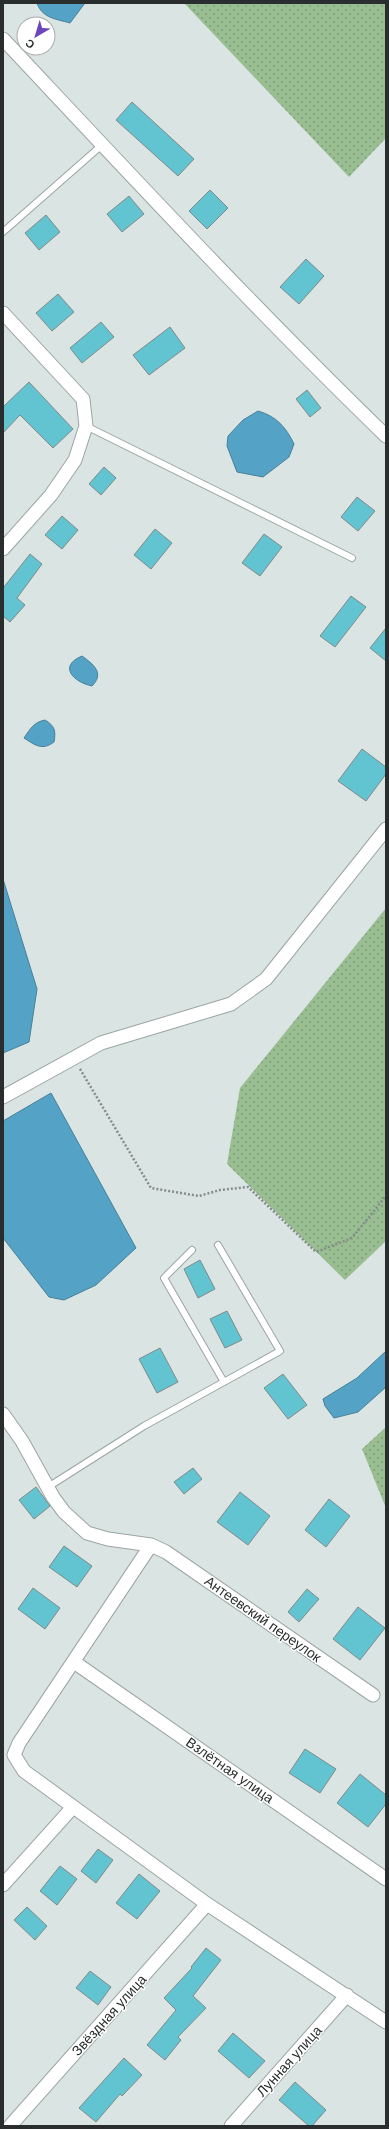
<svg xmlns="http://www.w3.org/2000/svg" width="389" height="2129" font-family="Arial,sans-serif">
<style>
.grass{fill:url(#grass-dots)}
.water{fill:#54a3c6;stroke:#478098}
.building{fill:#63c4d1;stroke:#80898a}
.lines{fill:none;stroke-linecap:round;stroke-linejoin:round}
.lane-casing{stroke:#9ba5a3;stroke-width:8}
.street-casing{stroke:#9ba5a3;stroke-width:15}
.path{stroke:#858c8b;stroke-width:2.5;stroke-dasharray:2 2;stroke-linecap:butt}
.lane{stroke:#fff;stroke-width:6}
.street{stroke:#fff;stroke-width:13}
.labels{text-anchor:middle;stroke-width:3;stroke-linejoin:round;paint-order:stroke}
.street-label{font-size:14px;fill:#2a2d2d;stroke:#fff}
</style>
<defs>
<pattern id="grass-dots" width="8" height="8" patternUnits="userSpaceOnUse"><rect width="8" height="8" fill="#98be92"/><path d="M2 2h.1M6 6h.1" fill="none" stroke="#7c9b78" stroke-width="1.8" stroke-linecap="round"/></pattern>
</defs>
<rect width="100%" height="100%" fill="#dae4e2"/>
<path class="grass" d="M184,3H386V138L349,177Z
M386,908V1241L345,1280L227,1164L240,1088Z
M386,1427V1508L362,1449Z"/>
<path class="water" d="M37,3H85L70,23C56,19 42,18 37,3Z
M258,411C276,416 286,427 294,444L289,457L263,477L237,472L227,446L228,436L243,420Z
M82,656C93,664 105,673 92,686C73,682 58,666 82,656Z
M45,720C55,726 56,731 54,742C42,751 35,745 24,738C30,729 34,722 45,720Z
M3,879L37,989L29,1042L3,1053Z
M51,1093L136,1248L96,1285L64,1300L49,1297L3,1238V1121Z
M386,1351V1387L358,1412L334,1418L325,1406L323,1399L357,1378Z"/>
<path class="building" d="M132,102L194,159L178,176L116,120Z
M210,190L228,208L207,229L189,211Z
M129,196L144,214L122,232L107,214Z
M46,215L60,232L39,250L25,233Z
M306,259L324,276L299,304L280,287Z
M58,294L74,312L52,331L36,313Z
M101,322L114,337L82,363L70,348Z
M170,327L185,348L149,375L133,355Z
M29,382L73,429L53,448L20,415L3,433V407Z
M307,390L321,408L310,417L296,399Z
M104,467L116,478L101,495L89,484Z
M357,497L375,511L358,531L341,517Z
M62,516L78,530L62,549L45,535Z
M155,529L172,543L151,569L134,555Z
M264,534L282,547L260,576L242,563Z
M30,554L42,564L17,598L25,605L10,622L3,616V586L4,587Z
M351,596L366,607L335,647L320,636Z
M386,628V661L370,648Z
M362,749L386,767V774L366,801L338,781Z
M200,1260L215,1289L198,1298L184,1269Z
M227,1311L242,1340L225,1348L210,1319Z
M160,1348L178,1382L157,1393L139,1359Z
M283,1374L307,1405L288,1419L264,1388Z
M193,1468L202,1479L184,1494L174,1482Z
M36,1487L50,1506L34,1519L19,1500Z
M240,1492L270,1516L248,1545L217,1522Z
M329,1499L350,1516L326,1547L305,1530Z
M64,1546L92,1566L77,1587L49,1567Z
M33,1588L60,1608L45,1629L18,1609Z
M307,1589L319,1599L299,1622L288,1612Z
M358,1607L385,1628L360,1660L333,1639Z
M305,1749L336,1769L320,1793L289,1773Z
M360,1774L386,1795V1804L368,1827L337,1803Z
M98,1849L113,1860L96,1883L81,1871Z
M60,1866L77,1879L57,1905L40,1891Z
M139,1874L160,1891L137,1919L116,1903Z
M27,1907L47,1926L35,1940L14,1920Z
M206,1948L221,1960L193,1996L206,2008L178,2037L181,2040L165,2060L147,2045L176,2010L164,1998L192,1968L191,1967Z
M90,1971L111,1987L98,2005L76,1988Z
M233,2033L265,2061L249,2078L218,2051Z
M124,2058L142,2075L122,2096L120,2094L96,2122L79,2108Z
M295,2082L326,2110L312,2126H309L279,2100Z"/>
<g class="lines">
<g class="lane-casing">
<path id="lane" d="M3,232L102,145
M86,426L352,558
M192,1250L164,1278L224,1382
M48,1487L144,1426L280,1351L218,1245"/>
</g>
<g class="street-casing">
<path id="street" d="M3,39C129,173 254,308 386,436
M3,313L83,399L86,426L75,460L51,495L3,549
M3,1097L101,1043L231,1004L266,979L386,829
M3,1414L22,1441L53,1497L64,1512L87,1533L108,1539L151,1545L166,1552L373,1695
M151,1545L19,1743L14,1755L24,1771L207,1904L386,2022
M74,1662L386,1879
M3,1885L73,1807
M10,2126L207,1904
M231,2126L347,1995"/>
</g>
<path class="path" d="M80,1069L151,1188L199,1196L220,1190L248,1187L316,1252L352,1238L386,1196"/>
<use href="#lane" class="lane"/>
<use href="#street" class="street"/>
</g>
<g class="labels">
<g class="street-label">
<text transform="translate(263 1619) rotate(35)" y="5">Антеевский переулок</text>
<text transform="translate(230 1770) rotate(35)" y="5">Взлётная улица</text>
<text transform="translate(109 2015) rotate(-48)" y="5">Звёздная улица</text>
<text transform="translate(289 2061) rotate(-48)" y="5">Лунная улица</text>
</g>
</g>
<rect width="389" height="2129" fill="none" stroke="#2a2d2d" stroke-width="8"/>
<g transform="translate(36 36) rotate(218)"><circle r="19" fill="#ffffff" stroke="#aaabab"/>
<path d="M0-3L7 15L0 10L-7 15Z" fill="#6c44bc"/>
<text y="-6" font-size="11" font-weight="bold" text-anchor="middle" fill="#2a2d2d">С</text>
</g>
</svg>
